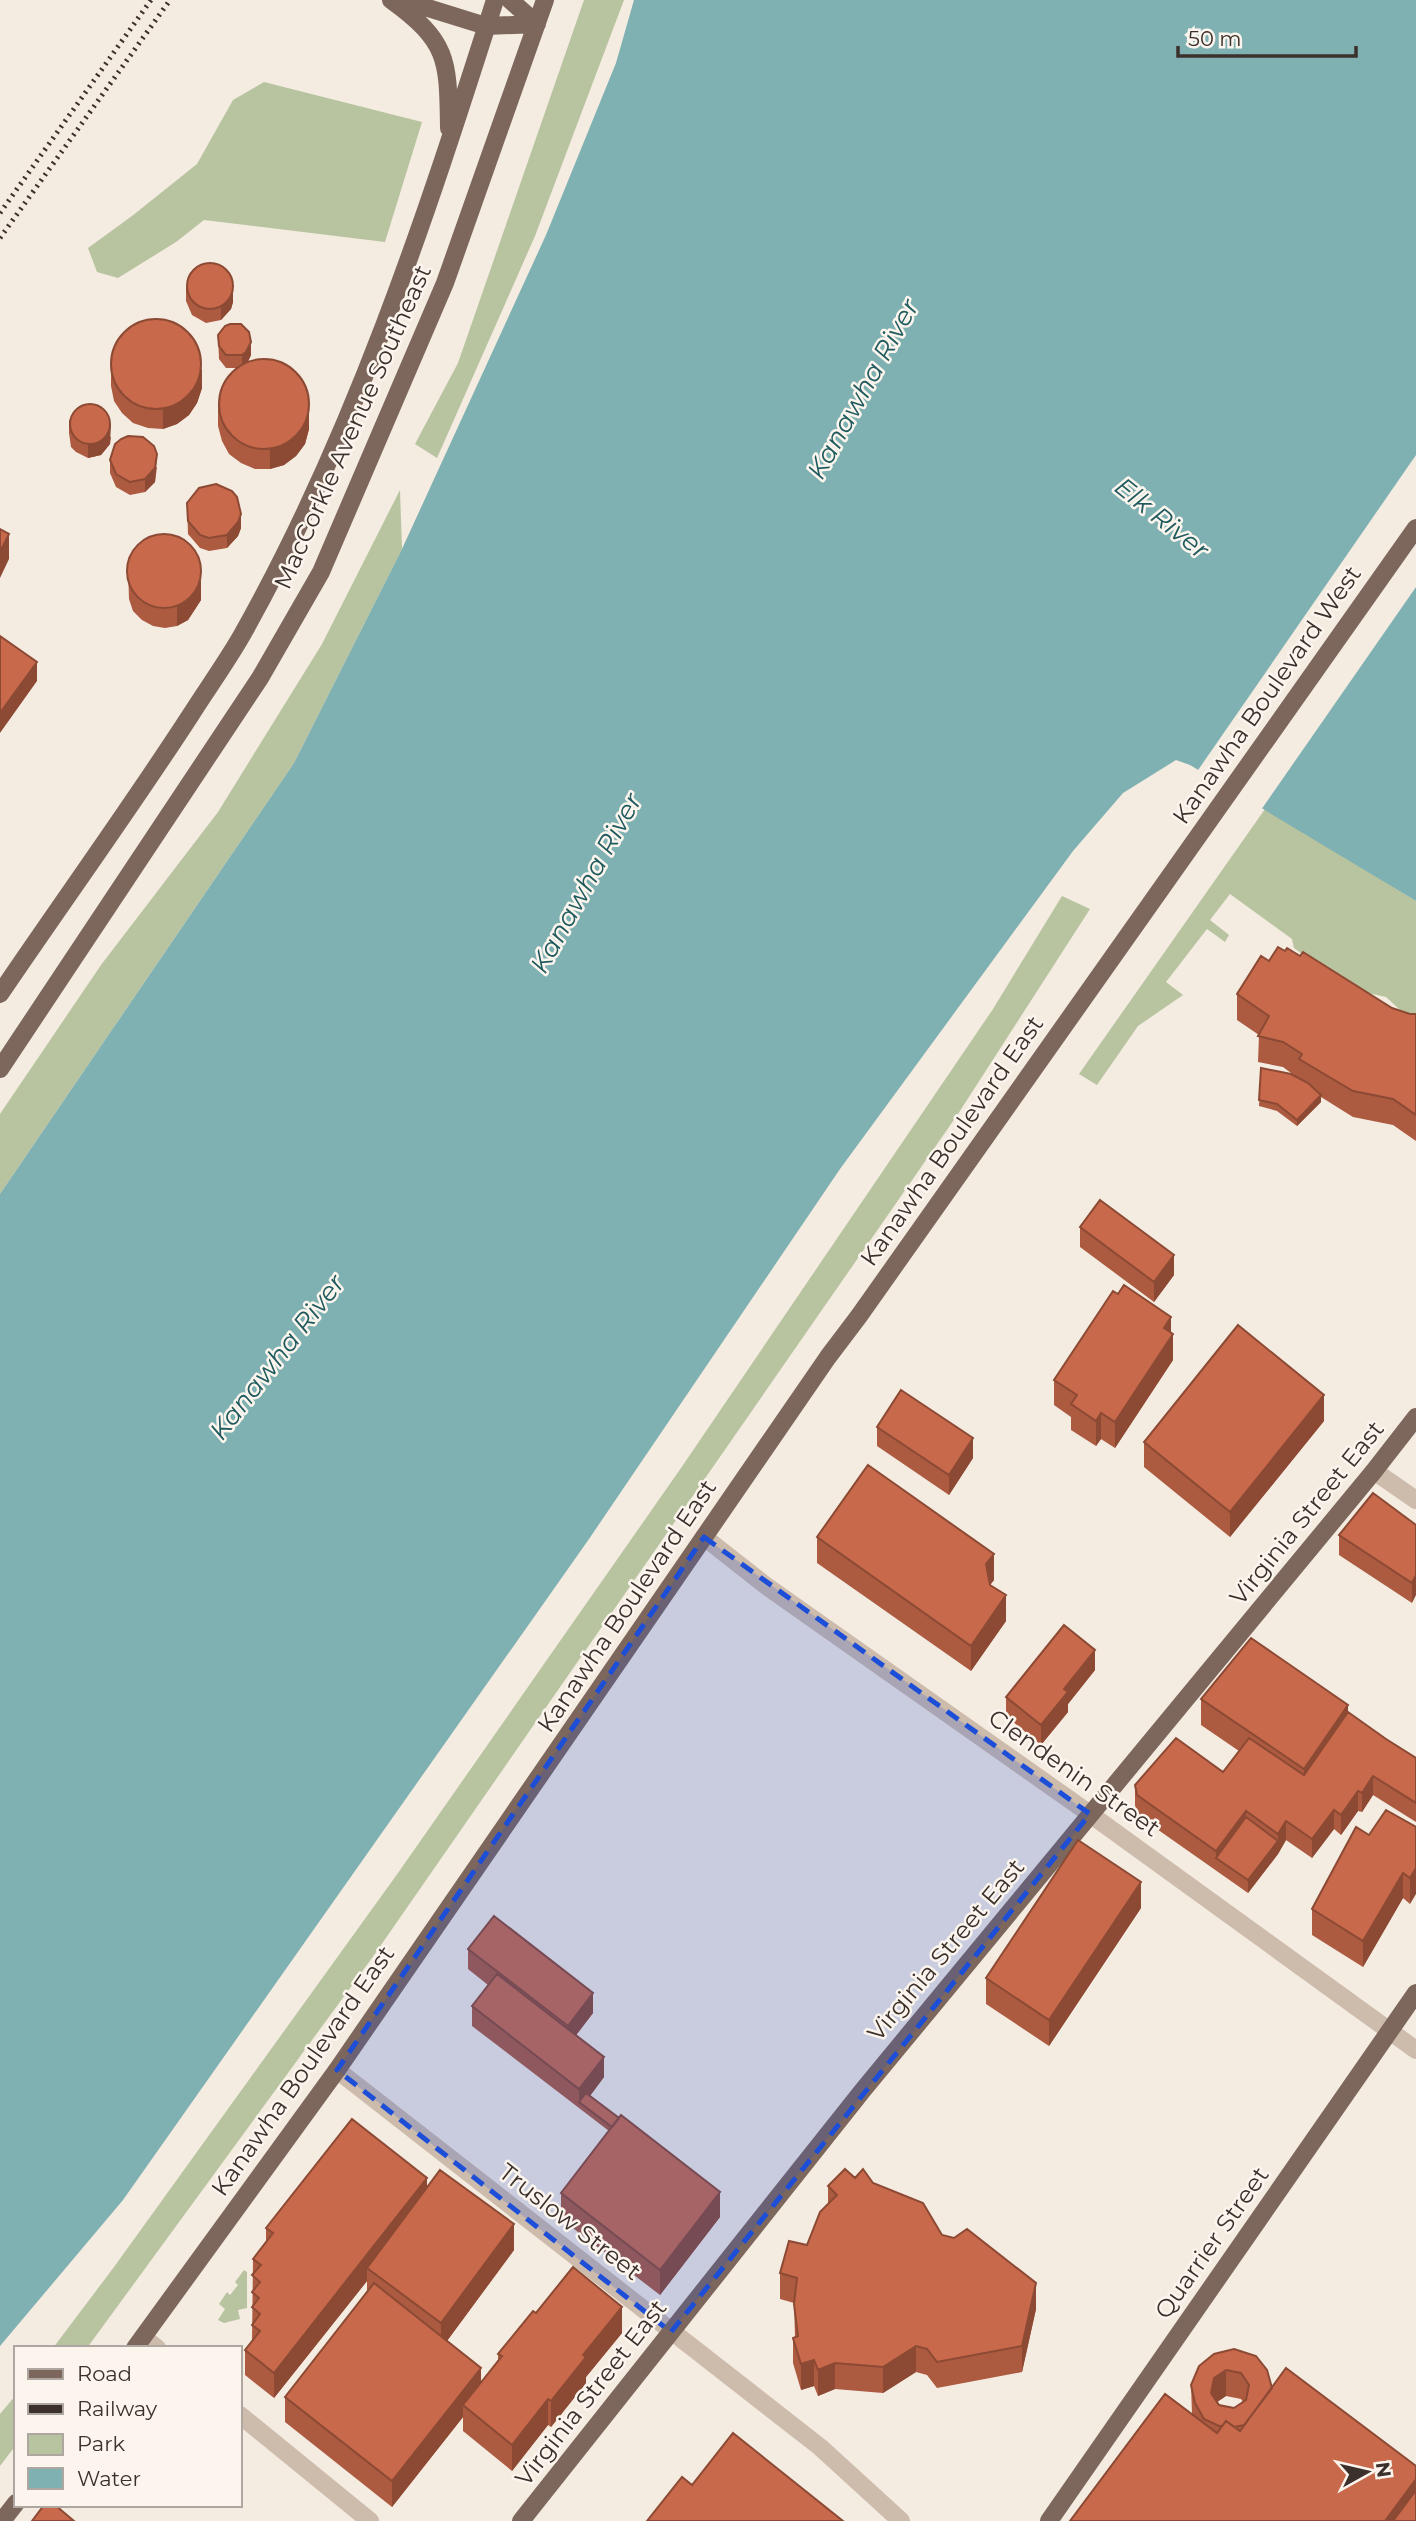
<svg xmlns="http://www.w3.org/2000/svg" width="1416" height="2521" font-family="Montserrat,sans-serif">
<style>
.green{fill:#b8c4a0}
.water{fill:#7fb0b2}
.pier{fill:#f4ebe1}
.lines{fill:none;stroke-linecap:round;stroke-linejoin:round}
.minor{stroke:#cdbbac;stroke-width:18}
.major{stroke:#7d675c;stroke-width:18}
.rail{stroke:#3b302b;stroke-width:5;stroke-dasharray:2 5;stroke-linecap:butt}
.wall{fill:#ac5a40;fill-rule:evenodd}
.shaded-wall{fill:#8c4a34}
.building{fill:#c8694b;stroke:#8c4a34;stroke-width:2;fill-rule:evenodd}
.marked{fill:#1d4ed8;fill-opacity:0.2;stroke:#1d4ed8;stroke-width:5;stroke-dasharray:14 9;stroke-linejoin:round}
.labels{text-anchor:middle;stroke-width:5;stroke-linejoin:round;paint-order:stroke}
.street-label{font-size:24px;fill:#3b302b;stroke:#fbf5ee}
.water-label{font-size:26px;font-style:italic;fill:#1f5a5e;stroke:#fbf5ee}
</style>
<rect width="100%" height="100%" fill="#f4ebe1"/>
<path class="green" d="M584,0H624L535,236L437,458L415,444L458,363Z
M264,82L422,122L385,242L204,220L176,242L118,278L97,272L88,248L132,216L197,164L233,100Z
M400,490L402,549L294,763L0,1194V1114L101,965L218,812L322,644Z
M1265,809L1416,901V1021L1411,1020L1386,997L1350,989L1294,948L1292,939L1230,894L1210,920L1229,935L1225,942L1207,929L1166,982L1183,995L1138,1026L1097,1085L1079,1074Z
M1062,896L1090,909L958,1114L372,1958L87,2348H53L114,2267L398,1873L681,1468L993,1009Z
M244,2270L247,2272V2308L238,2310L240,2319L224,2323L218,2320L225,2309L219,2304L227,2292L230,2295L238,2285L235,2282Z
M16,2395V2445L0,2466V2414Z"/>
<path class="water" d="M634,0H1416V901L1190,765L1176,760L1123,793L1073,851L840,1169L589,1539L123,2200L0,2346V1194L294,763L402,549L546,235L616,63Z"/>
<path class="pier" d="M1416,455V587L1261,810L1196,773Z"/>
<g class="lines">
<path class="minor" d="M1374,1471L1416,1500
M704,1537L765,1585L1090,1814L1416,2050
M337,2070L820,2447L901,2521
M143,2337L157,2348
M240,2415L370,2521"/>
<path class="major" d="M391,0C449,42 448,60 449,128
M402,0L486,26L537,24
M510,0L537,24
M0,994C63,901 129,810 190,716C207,689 226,663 242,635C354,436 426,217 495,0
M0,1069L260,678L321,572L445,283L545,0
M135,2348L337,2070L828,1357L859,1316L1416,528
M2,2521L16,2503
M521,2521L863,2090L1374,1471L1416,1417
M1049,2521L1416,1993"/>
<path class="rail" d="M0,213L151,0
M0,238L170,0"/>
</g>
<path class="wall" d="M186,287L233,302L231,309L221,320L206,323L192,315L186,301Z
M218,335L251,355L248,362L309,429L305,444L296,456L284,465L270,469H255L241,463L229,454L222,441L218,426V407L236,368H226L219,359Z
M111,366L202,388L197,403L189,415L177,424L163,429L148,428L133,423L122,413L114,401L111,386Z
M69,420L111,437L110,444L101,455L88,458L76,452L71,447L69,433Z
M110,460L157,467L155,482L145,492L130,495L116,487L110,473Z
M187,503L241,528L238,536L227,548L209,551L200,548L188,534Z
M128,567L201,600L188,620L177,626L165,628L153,626L142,620L133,611L129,599Z
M1269,961L1392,1008L1410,1014H1416V1141L1393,1125L1353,1117L1321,1097V1102L1297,1126L1277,1111L1259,1106L1261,1068L1299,1079L1283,1067L1258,1062L1259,1035L1237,1020V994Z
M1080,1227L1174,1275L1154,1302L1080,1247Z
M1171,1333L1173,1360L1115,1448L1101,1439L1096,1446L1071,1430V1417L1054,1405V1380Z
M1324,1421L1230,1537L1144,1467V1442Z
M877,1427L973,1458L949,1495L877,1446Z
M1416,1525L1412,1603L1339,1555V1535Z
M817,1537L994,1580L990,1585L1006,1621L971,1671L817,1563Z
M1095,1670L1068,1704V1712L1041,1745L1006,1716V1697Z
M1201,1699L1348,1712L1386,1739L1416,1758V1822L1373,1795L1362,1812L1358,1811L1341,1835L1334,1829L1312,1858L1286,1840L1278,1854L1248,1893L1137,1815L1135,1805V1785L1223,1772L1239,1751L1201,1725Z
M1416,1827L1410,1904L1403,1898L1363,1967L1312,1935V1909L1369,1835Z
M1141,1908L1049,2046L986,2004V1978Z
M468,1949L593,2013L576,2035L604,2077L590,2096L720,2217L660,2295L561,2219V2193L609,2131L472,2026V2006L488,1985L468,1969Z
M855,2178L873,2183L942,2235L1036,2309L1022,2372L937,2388L927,2375L916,2372L883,2393L835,2389L818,2396L814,2386L801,2390L793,2363V2338L795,2337L794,2303L780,2299V2273L807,2245L828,2204V2186Z
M427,2187L514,2250L447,2341L481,2382L498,2360V2354L536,2313L622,2333L586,2377V2383L551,2427L548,2425L512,2471L463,2431V2417L392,2507L285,2422V2397L367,2293V2281L274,2398L245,2375V2350L252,2341L253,2259L266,2241V2228Z
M1214,2354L1272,2388L1416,2466L1070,2521L1192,2414L1191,2385ZM1226,2396L1241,2399L1243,2402L1234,2408L1219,2405L1217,2402Z"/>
<path class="shaded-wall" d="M233,289V302L231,309L221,320V307Z
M251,342V355L246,365L242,368V355Z
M202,369V388L197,403L189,415L177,424L163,429V409Z
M309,409V429L305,444L296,456L284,465L270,469V450Z
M111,424L110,444L101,455L88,458V445Z
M157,454L155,482L145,492V479Z
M241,514V528L238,536L227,548V535Z
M9,534V559L0,578V552Z
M201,580V600L188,620L177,626V606Z
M37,662V681L0,733V713Z
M1321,1095V1102L1297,1126V1120Z
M1174,1255V1275L1154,1302V1282Z
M1171,1317V1337L1173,1334V1360L1115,1448V1422L1164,1328Z
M1324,1395V1421L1230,1537V1512Z
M1101,1413V1439L1096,1446V1421Z
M973,1438V1458L949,1495V1475Z
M994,1554V1580L986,1590V1564Z
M1416,1575V1595L1412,1603V1583Z
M1006,1595V1621L971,1671V1646Z
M1095,1650V1670L1068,1704V1712L1041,1745V1725L1064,1689Z
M1348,1705V1731L1304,1795V1769Z
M1373,1776V1795L1362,1812V1793Z
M1358,1791V1811L1341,1835V1815Z
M1334,1810V1829L1312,1858V1839Z
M1246,1811V1830L1216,1858V1851Z
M1286,1821V1840L1278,1854L1248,1893V1880L1278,1841V1834Z
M1416,1868V1894L1410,1904V1878Z
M1403,1873V1898L1363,1967V1941Z
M1141,1882V1908L1049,2046V2020Z
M593,1993V2013L568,2046V2026Z
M604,2057V2077L583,2105L579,2102V2089Z
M427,2178V2204L367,2268V2281L274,2398V2373Z
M720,2192V2217L660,2295V2270Z
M514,2224V2250L441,2349V2323Z
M1036,2283V2309L1022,2372V2346Z
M622,2307V2333L586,2377V2383L551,2427V2401L583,2355Z
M916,2346V2372L883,2393V2367Z
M814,2360V2386L801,2390V2364Z
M835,2363V2389L818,2396V2370Z
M481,2368V2394L463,2405V2417L392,2507V2481Z
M1226,2370V2396L1214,2404L1211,2393L1214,2378Z
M548,2399V2425L512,2471V2445Z
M1416,2479V2516L1412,2521H1385Z"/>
<path class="building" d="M187 286a23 23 0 1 1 46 0a23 23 0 1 1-46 0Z
M111 364a45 45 0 1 1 90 0a45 45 0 1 1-90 0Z
M230,324H241L249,332L251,342L246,352L242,355H226L219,346L218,335L225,326Z
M219 404a45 45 0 1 1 90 0a45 45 0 1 1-90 0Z
M70 424a20 20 0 1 1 40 0a20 20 0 1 1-40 0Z
M128,436L143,437L154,446L157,454L155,468L145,479L130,482L116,474L110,460L115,444L121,439Z
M216,484L232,491L237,497L241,514L238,522L227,535L209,538L200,535L188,521L187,503L199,488Z
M0,529L9,534L0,552Z
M127 571a37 37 0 1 1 74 0a37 37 0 1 1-74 0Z
M0,636L37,662L0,713Z
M1278,947L1285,951L1287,948L1300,956L1303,952L1392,1008L1410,1014H1416V1115L1393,1099L1353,1091L1299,1059L1302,1054L1283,1042L1258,1036L1269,1016L1237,994L1261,956L1269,961Z
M1261,1068L1291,1074L1308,1083L1321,1095L1297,1120L1277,1104L1259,1100Z
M1100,1200L1174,1255L1154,1282L1080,1227Z
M1124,1285L1171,1317L1164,1328L1173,1334L1115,1422L1101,1413L1096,1421L1071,1404L1077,1395L1054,1380L1113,1291L1118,1294Z
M1238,1325L1324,1395L1230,1512L1144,1442Z
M901,1390L973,1438L949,1475L877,1427Z
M868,1465L994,1554L986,1564L990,1585L1006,1595L971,1646L817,1537Z
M1373,1493L1416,1525V1575L1412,1583L1339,1535Z
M1064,1625L1095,1650L1064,1689L1068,1692L1041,1725L1006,1697Z
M1251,1638L1348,1705L1304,1769L1201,1699Z
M1348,1712L1386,1739L1416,1758V1803L1373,1776L1362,1793L1358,1791L1341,1815L1334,1810L1312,1839L1286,1821L1278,1834L1246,1811L1216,1851L1137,1795L1135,1785L1176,1738L1223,1772L1249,1738L1304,1775Z
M1386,1810L1416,1827V1868L1410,1878L1403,1873L1363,1941L1312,1909L1356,1827L1369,1835Z
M1246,1817L1278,1841L1248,1880L1216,1858Z
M1078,1840L1141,1882L1049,2020L986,1978Z
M494,1916L593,1993L568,2026L468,1949Z
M497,1974L604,2057L579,2089L472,2006Z
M586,2093L619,2118L612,2127L579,2102Z
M621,2115L720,2192L660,2270L561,2193Z
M352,2119L427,2178L274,2373L245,2350L260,2331L252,2325L260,2314L252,2307L259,2298L252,2292L260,2282L252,2275L261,2265L253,2259L273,2233L266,2228Z
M845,2169L855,2178L863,2169L873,2183L923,2203L942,2235L954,2238L967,2229L1036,2283L1022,2346L937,2362L927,2349L916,2346L883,2367L835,2363L818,2370L814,2360L801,2364L793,2338L798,2336L794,2304L797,2278L780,2273L789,2241L807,2245L820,2212L837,2195L828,2186Z
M440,2170L514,2224L441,2323L367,2268Z
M573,2267L622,2307L583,2355L586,2357L551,2401L548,2399L512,2445L463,2405L502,2356L498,2354L533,2311L536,2313Z
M374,2283L481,2368L392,2481L285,2397Z
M1234,2349L1256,2356L1267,2370L1272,2388L1244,2425L1234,2427L1226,2421L1222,2426H1219L1204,2419L1195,2403L1191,2385L1199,2366L1214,2354ZM1226,2370L1241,2373L1249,2385L1246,2400L1234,2408L1219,2405L1211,2393L1214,2378Z
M1286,2368L1416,2466V2479L1385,2521H1070L1165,2394L1217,2433L1226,2421L1240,2431Z
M733,2433L843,2521H647L682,2477L692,2485Z
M1416,2490V2521H1393Z
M44,2505H55L74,2521H32Z"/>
<path class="marked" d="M704,1537L1090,1814L671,2332L337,2070Z"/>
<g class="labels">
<g class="street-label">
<text transform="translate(353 427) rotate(-66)" y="8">MacCorkle Avenue Southeast</text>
<text transform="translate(1267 695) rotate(-55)" y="8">Kanawha Boulevard West</text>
<text transform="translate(952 1141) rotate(-55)" y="8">Kanawha Boulevard East</text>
<text transform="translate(1307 1513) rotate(-51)" y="8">Virginia Street East</text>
<text transform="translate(627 1606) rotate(-56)" y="8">Kanawha Boulevard East</text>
<text transform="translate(1074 1773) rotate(35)" y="8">Clendenin Street</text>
<text transform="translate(946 1950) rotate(-50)" y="8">Virginia Street East</text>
<text transform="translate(303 2071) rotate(-55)" y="8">Kanawha Boulevard East</text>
<text transform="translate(570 2222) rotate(38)" y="8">Truslow Street</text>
<text transform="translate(1212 2243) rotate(-55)" y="8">Quarrier Street</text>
<text transform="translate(591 2393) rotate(-52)" y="8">Virginia Street East</text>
</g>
<g class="water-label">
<text transform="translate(863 389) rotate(-61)" y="9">Kanawha River</text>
<text transform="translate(1162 518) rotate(39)" y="9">Elk River</text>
<text transform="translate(586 883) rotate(-61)" y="9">Kanawha River</text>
<text transform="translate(277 1357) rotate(-52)" y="9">Kanawha River</text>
</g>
</g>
<rect x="14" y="2346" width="228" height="161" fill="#fbf5ee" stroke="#aea6a0" stroke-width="2"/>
<rect x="28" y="2369" width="35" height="10" fill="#7d675c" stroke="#aea6a0" stroke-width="2"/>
<text x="77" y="2381" font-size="21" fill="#3b302b">Road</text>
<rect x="28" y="2404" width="35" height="10" fill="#3b302b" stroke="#aea6a0" stroke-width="2"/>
<text x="77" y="2416" font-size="21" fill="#3b302b">Railway</text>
<rect x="28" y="2434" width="35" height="21" fill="#b8c4a0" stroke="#aea6a0" stroke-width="2"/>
<text x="77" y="2451" font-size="21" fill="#3b302b">Park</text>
<rect x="28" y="2468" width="35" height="21" fill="#7fb0b2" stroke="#aea6a0" stroke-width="2"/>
<text x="77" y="2486" font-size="21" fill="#3b302b">Water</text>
<g transform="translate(1367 2472) rotate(82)" stroke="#fbf5ee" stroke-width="5" paint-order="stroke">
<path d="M0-5L12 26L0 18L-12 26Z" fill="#3b302b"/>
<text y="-10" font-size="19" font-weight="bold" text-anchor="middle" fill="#3b302b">N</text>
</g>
<path d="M1178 46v10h178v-10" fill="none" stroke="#3b302b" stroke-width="3.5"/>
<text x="1188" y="46" font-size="21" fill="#3b302b" stroke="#fbf5ee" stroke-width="5" paint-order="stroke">50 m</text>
</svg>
